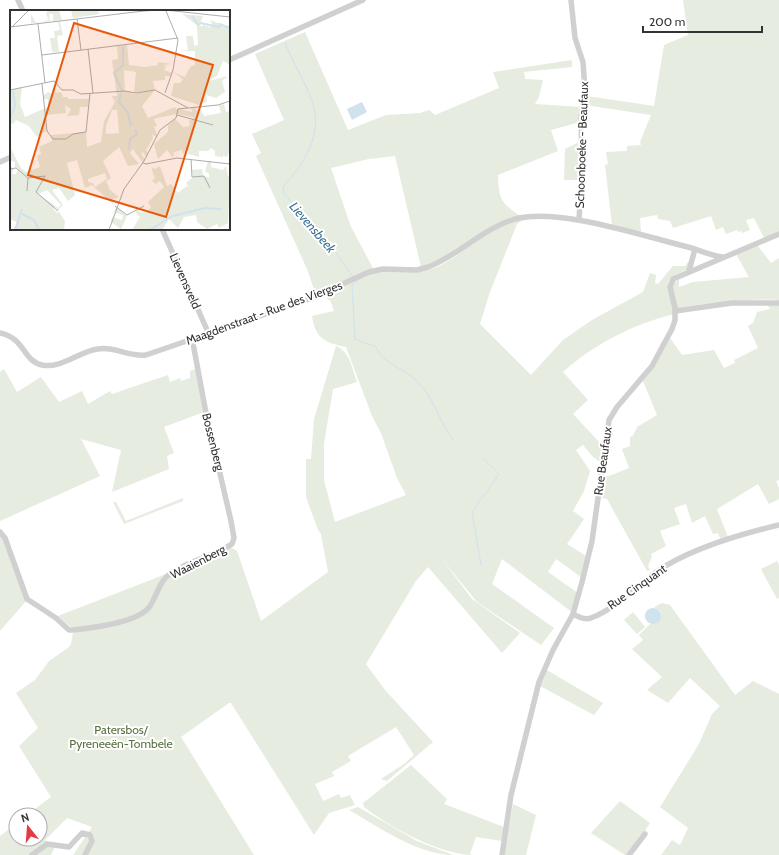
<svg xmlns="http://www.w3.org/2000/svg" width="779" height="855" font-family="Cabin,sans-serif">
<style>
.green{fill:#e6ecdf}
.water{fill:#cfe2ee}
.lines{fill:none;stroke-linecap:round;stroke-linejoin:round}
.stream{stroke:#cfe2ee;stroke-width:1}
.minor{stroke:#d0d0d0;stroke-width:5.5}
.labels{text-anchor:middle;stroke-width:4;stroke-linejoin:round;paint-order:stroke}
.street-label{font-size:12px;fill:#333;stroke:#fff}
.park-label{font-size:12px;fill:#56703f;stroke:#fff}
.water-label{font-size:13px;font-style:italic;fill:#3f7597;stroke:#fff}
.inset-river{fill:none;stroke:#cfe2ee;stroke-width:2}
.inset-road{fill:none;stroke:#adadad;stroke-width:1}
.view{fill:#e8590c;fill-opacity:0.15;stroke:#e8590c;stroke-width:2}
.inset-edge{fill:none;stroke:#333;stroke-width:2}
</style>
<rect width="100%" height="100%" fill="#fff"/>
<path class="green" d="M683,0H779V232L764,238L754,218L746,220L750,230L742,233L741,231L738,232L737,230L726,234L723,227L716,230L711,216L673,228L670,221L658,219L657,215L640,218L641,233L612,225L605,165L608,164L606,152L627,151V146L641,145L640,142L651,115L585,105L587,96L654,106L664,45L688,35Z
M305,32L348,130L386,115L420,113L429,110L435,115L499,88L493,72L572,60V67L524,72L525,79L543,80L539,97L535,104L582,107L580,122L551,130L558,151L498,175C499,199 500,202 520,216L441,259L421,267L395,156L369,159L331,168L351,227L373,268L316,295L307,269L256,156L261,153L252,134L284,120L255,54Z
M581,141L580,180H564L565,149Z
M523,220L517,224L490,292L480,324L531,375L563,340L592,320L643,292L650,273L656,275L655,283L658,284L673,266H685L688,262H690L688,269L671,277L668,282L674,314C634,324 594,344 563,372L588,400L573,414L603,446L600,462L592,456L583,445L576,450L590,471L584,491L573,511L584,519L567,544L586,556L581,577L556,559L548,572L578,593L573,613L502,559L492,584L554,628L541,645L477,602L442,559L472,599L520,633L502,653L428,567L416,581L366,664L385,690L433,742L387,781L381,779L404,764L414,755L396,727L348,756L351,761L332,772L334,776L315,784L323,801L339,794L341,798L350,795L355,805L329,813L314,835L231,703H229L181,737L254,855H73L92,827L67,818L45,840L51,845H56L51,855H0V836L16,824V839H40V815H27L51,797L19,746L38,728L16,693L35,680L49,661L69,647L71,644L73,633L143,615L171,574L231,547L237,551L261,621L328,572L321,534L318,530L306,497V459H311L314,419L336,346C350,352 352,368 357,382L333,389L324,444V480L335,522L406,495L397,478L381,433L372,416L346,347C325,343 315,338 312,316L334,311L330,300H328L326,295C343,286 362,273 381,271C402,269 422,275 441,265C469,250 491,225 523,220Z
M757,245L771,263L779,258V300C744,298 711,303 676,308L672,284L679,279V287L693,282L749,277L736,254Z
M766,303L779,304V480L776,481L779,488V499L769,504L758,484L717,509L728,537L721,540L718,533L713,534L705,516L692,523L686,504L674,508L680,524L660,531L666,546L651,554L652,557L648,566L650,570L647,571L607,499L599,497L602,476H609L629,468L622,449L630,446V437L633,436L637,427L657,415L643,381L657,362L670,338L682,355L714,350L724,368L735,363L734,360L758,348L748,326L753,323L757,312L770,309Z
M4,369L17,392L41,377L59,402L82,391L88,404L110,391L112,394L168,375L170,382L180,378L181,381L190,378V371L196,369L204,412L164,427L174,453L167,456L169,469L112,492L121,450L81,439L100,476L0,521V372Z
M183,498V501L124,524L113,502H116L126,521Z
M0,533L3,537L27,600L0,631Z
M777,561L779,565V598L777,599L761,569Z
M166,574C161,584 156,595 149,604C137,621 93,625 73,629L58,616Z
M662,603L670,605L735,695L753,681L779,694V855H661L672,840L680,845L688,828L660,807L699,744L712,714L720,706L690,678L668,703L647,690L662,677L632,649L643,640L639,635L650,624H654L661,612L654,607Z
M633,612L645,627L637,634L624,620Z
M545,669L603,703L594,715L540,686Z
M411,765L447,799L444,804L504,827L502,841L476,837L470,854L473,855C441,855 389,827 364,807L363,803Z
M620,801L650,823L629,855H625L591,833Z
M513,804L536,815L526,855H504Z
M358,807L417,841L453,855C418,855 379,827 349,810Z"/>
<path class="water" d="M362,102L367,112L352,120L347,109Z
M645 616a8 8 0 1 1 16 0a8 8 0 1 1-16 0Z"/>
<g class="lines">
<path class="stream" d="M285,43C293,63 305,81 312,101C324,135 304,163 283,187L284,194L329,243L353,277
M358,280L352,285L355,339L376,347C380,361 406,370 416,380C434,397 439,422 454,441
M481,565L472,512L499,474L484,459"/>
<path class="minor" d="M18,0L23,11
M571,0L575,38L583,62L585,90L581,118L582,167L579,220
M229,60L363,0
M0,162L11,157
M162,229L208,332
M689,271L695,249
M675,311L732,303H779
M0,333C25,338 23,361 42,365C61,369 80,351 98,349C114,346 129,357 146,355L309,299L369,272L383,269L417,270L428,267C460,255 485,226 519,218C563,209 643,236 688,247C700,250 711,256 723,257
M0,532L5,538L27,599L56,618L69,630H73C92,628 140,622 150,606C157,595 160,580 171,573C190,560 214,556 232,544L234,538L231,521L206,413L192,338
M573,614C579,617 584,620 591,618C615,609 635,587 656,572C688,550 741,534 779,525
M32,855L47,844L69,847L82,833L90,835L92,841L85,855
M502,855L511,795L539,682L553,650L573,614L582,582L592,541L609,420L617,407L652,366L672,329L675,320V308L670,287L673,279L779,234
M629,855L645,834"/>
</g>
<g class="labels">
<g class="street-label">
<text transform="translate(582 145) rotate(-88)" y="4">Schoonboeke - Beaufaux</text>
<text transform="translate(185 281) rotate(66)" y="4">Lievensveld</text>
<text transform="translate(264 313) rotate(-20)" y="4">Maagdenstraat - Rue des Vierges</text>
<text transform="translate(213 442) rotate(76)" y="4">Bossenberg</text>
<text transform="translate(603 461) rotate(-82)" y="4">Rue Beaufaux</text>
<text transform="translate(198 562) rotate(-27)" y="4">Waaienberg</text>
<text transform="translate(637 587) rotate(-35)" y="4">Rue Cinquant</text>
</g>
<g class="park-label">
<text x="121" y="734">Patersbos/<tspan x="121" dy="14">Pyreneeën-Tombele</tspan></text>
</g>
<g class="water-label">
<text transform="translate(313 227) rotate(49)" y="5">Lievensbeek</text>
</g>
</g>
<g transform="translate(10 10)">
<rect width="220" height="220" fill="#fff"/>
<path d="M38,0H49L52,10L43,11V4H39L40,11L21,13V4L26,13L39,10L36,4ZM61,0H87L90,4L63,8ZM172,4L193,6L189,16H193L194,13L197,17L198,13V17L203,16L200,10L219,17L220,8V55L213,51L207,66L199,71L218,66L212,71L215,82L206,88L196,85L197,92L192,93V96L161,86L164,73H170L173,69L163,62L175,67L180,57L185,55V41H171L178,40L176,26H183L184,36L188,35L187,15ZM48,12H50L53,25L47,26L49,42H42L40,28H45L44,21L50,20ZM117,35L119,55L135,57L148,55V52L162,54L153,55L156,56L154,60L162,63L161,66H155V70L143,71L145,80L132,96L138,108L165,97L166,99L173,97L168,99L167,104L169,99L182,102L181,98L185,97L187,101L191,100L194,106L211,103L209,95L214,94L216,102L220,101V140L217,147L213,146L211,152L212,147L205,146V141L201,138L198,141H189V147L178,144V140L173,144L172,140L164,142L163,148L157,140L148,149L144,134L158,122V115L165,109L173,117L180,116L179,111L184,108L195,112L182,107L167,104L147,108L144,109L147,116L144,117L147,125L146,127L142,124L143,128L136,140L138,143L136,147L133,142L131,144L135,149L133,153L123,139L120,143L129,154L118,156L109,137L93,151L101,168L96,171L100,180L109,187L101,190L105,196L82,175L75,178L67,150L57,153L65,185L58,191L49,178L42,180L53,195L48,200L45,197L43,199L47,203L49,202L55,211L54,220H4L7,212L0,209V157L4,158L2,164H6L8,159L5,157V152L0,151V137L11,158L16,162L30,157L27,146L31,144L29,137L42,131L41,125L76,122L77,137L91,132L94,111L105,92L102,86H107L102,50L108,49L107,36ZM114,60L126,62L124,83L143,80L125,84L115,81ZM102,100H107L109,123L96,124V116ZM95,163L97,169L85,177L83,173L78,172V169ZM37,180L51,195L48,198L28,184ZM12,77L10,94L15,107L38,97V89H33V86L38,82L43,84L42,79H45L46,83L51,82L53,87H58V89H79L78,97H70L69,105L57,106L61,99L55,95L56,103L35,105L36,121L27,127L19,116L6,110L3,114L0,113L3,103L0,102L1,80ZM198,151L201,152V157L213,160L216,156L218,166H220L218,213L209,218L207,214L197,219L187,212L186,205L174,207L168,218L159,209L152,220H122L130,207L125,202L128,200L132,203L139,200L141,197L138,192L154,177L150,171L145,174L142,170L145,169L141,157L145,159L150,156L157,176L161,174L168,183L177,176L179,178L176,173L183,167L182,160L192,159L193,166L199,168V163L195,162ZM106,197L117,206L111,219L101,212L102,207L112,210L113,205L104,202Z" fill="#e6ecdf" fill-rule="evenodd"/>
<path class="inset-river" d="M182,6L188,15L191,13L209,17L210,14L220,18M112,81L104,63L113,55V36M111,83L109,92L118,103L121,116M0,109L5,96L3,81M119,139L120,129L127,124L125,120M12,204L24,210L29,220M163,206L195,198L211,199M5,220L12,199M140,220L162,206"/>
<path class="inset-road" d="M155,0L220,7M125,2L145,0M67,9L71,40M28,14L35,73M0,17L125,2M2,17L19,0M78,39L83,83M32,45L168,28M32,74L37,121L43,129H56L63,124L76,122L80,83M0,80L44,71L52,80H63L71,84L115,81L126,83L145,80L178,98M155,83L163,60L168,30L156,1M167,105L203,115M181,149L182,167L194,166L200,178M133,153L136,154L167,148L220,154M0,159L6,158L18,168L35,166M35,166L26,182L48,201M17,181L18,168M105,196L117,205L134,196M99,220L114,179L134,151L150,120L166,108L168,99L208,95L220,91"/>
<path class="view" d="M64,13L203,55L156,207L18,165Z"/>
<rect width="220" height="220" class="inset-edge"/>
</g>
<g transform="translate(28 827) rotate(343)"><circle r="19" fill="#ffffff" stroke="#adadad"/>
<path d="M0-3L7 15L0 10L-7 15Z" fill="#e63946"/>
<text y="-6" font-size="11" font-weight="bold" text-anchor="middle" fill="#333333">N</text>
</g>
<path d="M643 26v6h119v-6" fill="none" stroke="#333333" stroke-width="2"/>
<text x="649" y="26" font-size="12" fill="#333333" stroke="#ffffff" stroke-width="3" paint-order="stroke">200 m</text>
</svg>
